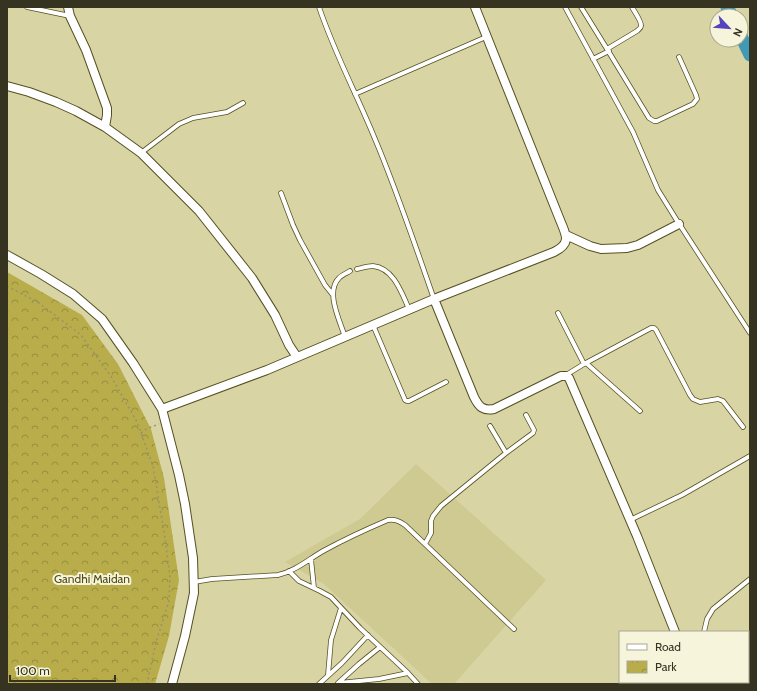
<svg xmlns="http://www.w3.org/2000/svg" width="757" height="691" font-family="Cabin,sans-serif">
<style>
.built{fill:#cfca91}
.park{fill:url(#park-crowns)}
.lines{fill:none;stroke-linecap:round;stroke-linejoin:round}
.river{stroke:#4299b6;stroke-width:13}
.lane-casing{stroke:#555023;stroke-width:5.5}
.street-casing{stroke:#555023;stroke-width:10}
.path{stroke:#97936e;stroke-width:1.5;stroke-dasharray:2 3;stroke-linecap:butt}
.lane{stroke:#fff;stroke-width:4}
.street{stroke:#fff;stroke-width:8}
.labels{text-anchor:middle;stroke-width:4;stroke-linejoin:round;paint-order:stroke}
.park-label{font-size:12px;fill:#504a13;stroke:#f6f4db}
</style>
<defs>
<pattern id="park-crowns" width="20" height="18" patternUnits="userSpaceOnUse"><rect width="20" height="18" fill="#b8ad4a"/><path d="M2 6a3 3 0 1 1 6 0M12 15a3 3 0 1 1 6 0" fill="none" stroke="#968e3d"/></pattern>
</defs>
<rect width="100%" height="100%" fill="#d8d4a3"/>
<path class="built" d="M416,464L546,580L454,684H432L324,584L285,562L360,519Z"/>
<path class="park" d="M7,272L82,315L118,364L151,429L164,478L179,580L169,636L155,684H7Z"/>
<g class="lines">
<path class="river" d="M727,7L732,16
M741,36L750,55"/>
<g class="lane-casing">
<path id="lane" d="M27,7L70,16
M319,7C334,52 357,95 375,139C397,191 415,245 434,299
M565,7L633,132L658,190L676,219L750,333
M581,7L607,49L649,118L654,121H657L693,104L697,99L696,95L679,57
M607,49L637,31C639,29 641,28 641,26C642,22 634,11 632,7
M593,59L609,51
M355,94L486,37
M141,153L179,124L193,118L227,112L243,103
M281,193L293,225L300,240L325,285L333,295
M357,269C362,268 368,266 373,266C394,268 402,294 409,309
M558,313L584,364
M373,325L405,400L407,401H409L446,382
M345,337C340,321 325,292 339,278C342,275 347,273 350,271
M586,363L640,411
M566,375L584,364L651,328H654L656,330L690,395L693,399L700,402L718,399L723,401L743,427
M490,426L506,453
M630,520L682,495L750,456
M425,544L431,533V521L433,516L441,506L506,453L533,433L534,430L526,415
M311,559L314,588
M289,571L299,581L320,591L331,597L360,628L408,673L418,684
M194,582L212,579L278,575C296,571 310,558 325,550C345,539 367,529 388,520C395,519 399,521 405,525L514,629
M704,632L707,619L713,609L750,579
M328,675L331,640L341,608
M338,683L359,664L380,647
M339,683L379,679L408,673
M319,684L342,663L368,635
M656,684L660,682"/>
</g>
<g class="street-casing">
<path id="street" d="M68,7L70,16L86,50L107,108V115L105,127
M7,86L29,92L56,102L76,111L105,127L141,153L199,211L252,278L275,315L289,345L297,357
M566,235L590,246L601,249L627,248L638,245L679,224
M7,255L41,274L73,294L102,319L133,363L162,409L179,475L185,504L193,558L194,593L185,636L172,684
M434,299L474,397C479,407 483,411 494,409L561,376H566L569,378L637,536L675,632
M162,409L267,370L434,299L554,252C572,243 566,235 560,220L475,7
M695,682L696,684"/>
</g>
<path class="path" d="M7,286L39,303L81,335L112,378L137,422L153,466L165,538L170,577L169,601L156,642L147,684
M141,433L146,429L159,424
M7,675L16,684"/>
<use href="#lane" class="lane"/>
<use href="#street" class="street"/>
</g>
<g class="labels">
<g class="park-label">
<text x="92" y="583">Gandhi Maidan</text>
</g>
</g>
<rect width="757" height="691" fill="none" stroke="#363421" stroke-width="16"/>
<rect x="619" y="631" width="130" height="52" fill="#f6f4db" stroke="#a9a791"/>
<rect x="627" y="644" width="20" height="6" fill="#ffffff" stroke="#a9a791"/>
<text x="655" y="651" font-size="12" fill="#363421">Road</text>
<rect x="627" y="661" width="20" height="12" fill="url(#park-crowns)" stroke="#a9a791"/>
<text x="655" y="671" font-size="12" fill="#363421">Park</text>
<g transform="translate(729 28) rotate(116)"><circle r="19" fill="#f6f4db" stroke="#a9a791"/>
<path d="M0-3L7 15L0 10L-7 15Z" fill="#5545bc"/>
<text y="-6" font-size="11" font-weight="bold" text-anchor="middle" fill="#363421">N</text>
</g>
<path d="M10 675v6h105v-6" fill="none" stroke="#363421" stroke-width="2"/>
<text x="16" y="675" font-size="12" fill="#363421" stroke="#f6f4db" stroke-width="3" paint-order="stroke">100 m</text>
</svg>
